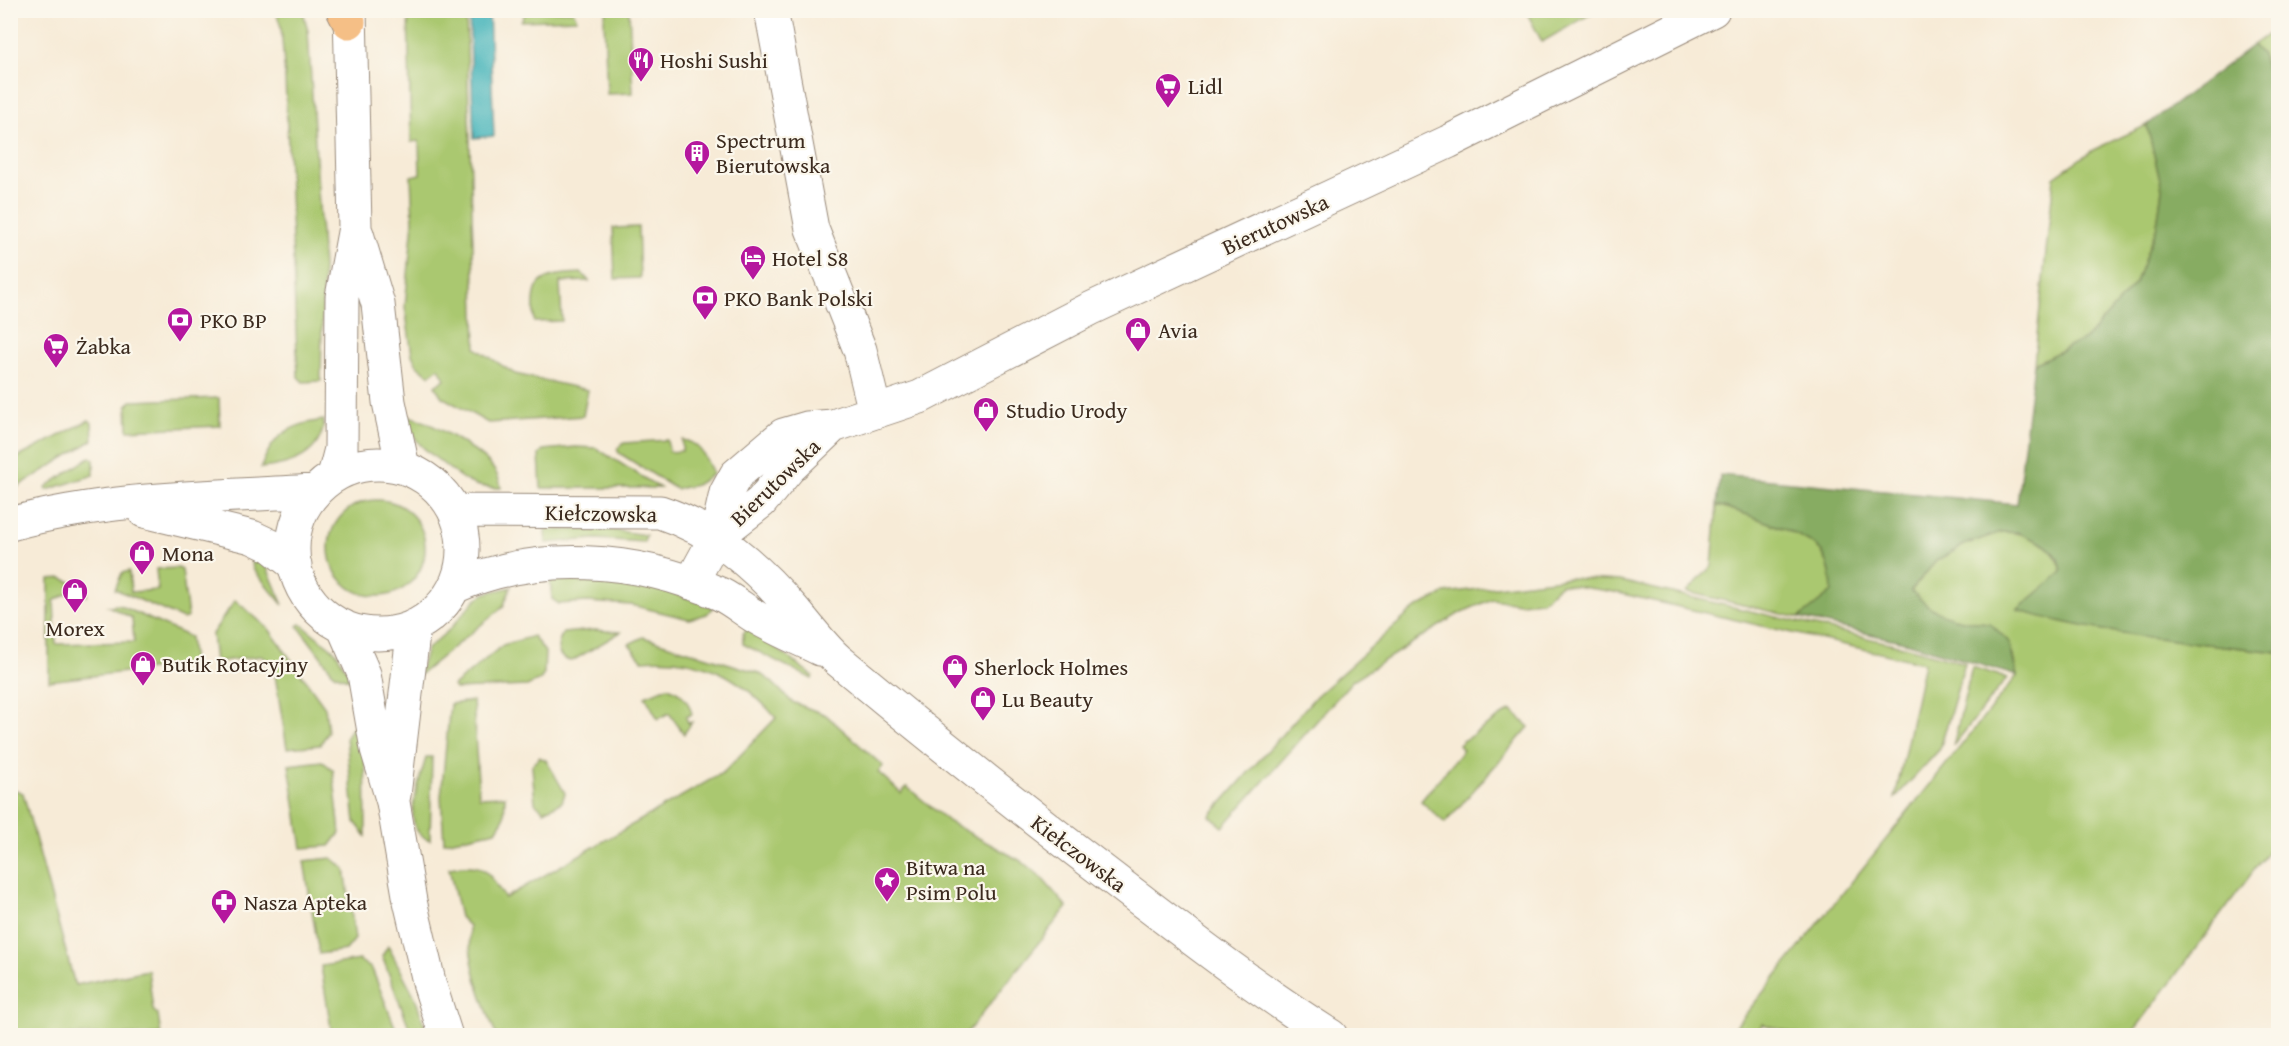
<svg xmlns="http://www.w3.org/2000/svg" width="2289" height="1046" font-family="'Gentium Book Plus',serif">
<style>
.green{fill:#aac86f;stroke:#727946;stroke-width:1.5}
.forest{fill:#87ac62;stroke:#616b40;stroke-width:1.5}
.water{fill:#44b4ba;stroke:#406f6c;stroke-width:1.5}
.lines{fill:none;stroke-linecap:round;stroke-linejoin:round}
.minor-casing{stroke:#998a7a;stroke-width:35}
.major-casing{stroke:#998a7a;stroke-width:35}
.minor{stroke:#fff;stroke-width:33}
.major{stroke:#f5bf86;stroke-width:33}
.labels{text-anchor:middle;stroke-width:4.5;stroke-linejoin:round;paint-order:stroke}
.poi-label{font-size:22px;fill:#3b2a1e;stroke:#fbf7ec;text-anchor:start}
.street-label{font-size:22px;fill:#3b2a1e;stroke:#fbf7ec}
</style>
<rect width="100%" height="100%" fill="#fbf7ec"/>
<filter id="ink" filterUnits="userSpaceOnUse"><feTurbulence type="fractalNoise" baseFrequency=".0167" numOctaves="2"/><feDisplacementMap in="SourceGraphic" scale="12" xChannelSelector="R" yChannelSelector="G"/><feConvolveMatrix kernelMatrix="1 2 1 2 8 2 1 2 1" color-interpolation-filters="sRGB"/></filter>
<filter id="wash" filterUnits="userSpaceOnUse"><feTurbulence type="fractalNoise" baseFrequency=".008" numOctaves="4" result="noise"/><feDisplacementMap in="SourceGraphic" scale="24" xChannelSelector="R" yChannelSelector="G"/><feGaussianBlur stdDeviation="1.35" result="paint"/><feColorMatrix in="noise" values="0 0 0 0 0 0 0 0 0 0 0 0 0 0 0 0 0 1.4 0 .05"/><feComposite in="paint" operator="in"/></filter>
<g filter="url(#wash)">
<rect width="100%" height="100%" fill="#f7ebd7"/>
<path class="green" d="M527,10L573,11L577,19L521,21Z
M607,10L629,11L633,93L607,94L604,18Z
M276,11H303L308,31L323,268L321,381L303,382L298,377L285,78L281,27Z
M408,11H466L476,348L515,374L588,390L583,416L488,423L442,397L435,386L445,379L439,368L429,375L417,365L412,355L405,307L413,221L411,176L420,174L419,141L411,142Z
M1526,11H1596L1542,42Z
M2278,27V102L2262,55L2253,45Z
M2147,125L2162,189L2157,226L2136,282L2087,338L2034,364L2054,177L2093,150Z
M638,227L640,278L615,279L613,228Z
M582,273L589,281L560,282L562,321L534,322C532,279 538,275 582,273Z
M219,398L220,426L128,430L127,406L131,401Z
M406,416C426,418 479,451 492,467C497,473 500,481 501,488C472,488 464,481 442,463C422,447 414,443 406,416Z
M89,420L92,423L93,440L11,491V461Z
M324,420C322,456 291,465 261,468C272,435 290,424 324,420Z
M667,440L669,452L682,451V440C701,442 706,459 713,474L696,485L676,489L619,453L617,449L624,443Z
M576,447L596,448L660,488H541L539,455L543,450Z
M90,457L94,460V475L47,490L46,487Z
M329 548a48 48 0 1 1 96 0a48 48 0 1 1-96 0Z
M1717,505C1738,511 1812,536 1822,552C1830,565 1832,577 1832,592L1799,618L1687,592L1712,566Z
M605,529L646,535L644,542L595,539L546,543L545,530Z
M2001,532C2027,532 2056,544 2062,572L2018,610C2101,635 2192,642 2278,652V838L2131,1035L1804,1036L1762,1024L1757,1035L1728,1036L2017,676L2013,655L1990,623C1953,621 1936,617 1911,591L1936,561L1966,544Z
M250,550L265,563L283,605L253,569Z
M178,568L182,570L188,617L183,619L115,589L122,573L129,571L131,592L158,590L156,569Z
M570,577L634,579L713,607L707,614L689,619L631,605L587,602L559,604L552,599L550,580Z
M62,578L87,589V596L73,590L54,601L56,644L134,642L132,618L108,606L119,605L190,637L193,664L49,681V579Z
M1569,578L1620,581L1911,648L1965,663L1940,749L1895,798L1924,663L1614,592L1561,584L1542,601L1519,603L1492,599L1460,613L1353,680L1223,827L1210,816L1316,696L1414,609L1445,593Z
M511,587L503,607L418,676L427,649L450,629L476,599L486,593Z
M235,600L269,629L325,707L328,732L320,745L287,748L273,663L261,656L215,662L212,634Z
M301,624L336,652L353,681L334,674L298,626Z
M748,627L813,676L812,679L743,644V634Z
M594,630L621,632L572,661C555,659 556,645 563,633Z
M533,636L545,652L544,674L540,680L527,686L455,689L453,686L503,645Z
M643,637L759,673L771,681L792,702L826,715L883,766L878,772L901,793L907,787L949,822L1021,861L1040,876L1067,907L965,1035H496C483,1000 468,965 469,926L460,917L449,868C487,861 486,871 505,898L724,772L776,718C740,675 699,655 642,660L629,644Z
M1972,667L2007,678L1953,746Z
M668,687C682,692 688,700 692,714L686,717L688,723L692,722L684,734L669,713L658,719L645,696Z
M473,701L479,797L505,796L504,818L496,831L444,842L441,797L450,704Z
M1511,710L1529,727L1445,823L1421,801L1463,750L1459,745L1463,741Z
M363,724L365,735L366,836L355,822L346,737L351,728Z
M426,757H432L430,840C397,830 421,780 426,757Z
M539,757L546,760L565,793L562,802L544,811L535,803L532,766Z
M322,761L333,770L340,833L330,846L302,848L289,765Z
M11,788L23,793L75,985L148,970L153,1010L158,1015L161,1035H11Z
M332,858L345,869L355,939L346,950L319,954L304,861Z
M388,946L415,997L428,1035H412L382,956Z
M359,960L372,969L397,1032L394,1035H332L321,966Z"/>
<path class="forest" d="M2253,45L2262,55L2278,102V652C2192,642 2100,635 2017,610L2062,572L2059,559L2044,544L2017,532H2001L1966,544L1936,561L1911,590C1934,616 1955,621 1990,623L2009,642L2017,676L1909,643L1799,618L1832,592C1832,577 1830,565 1822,552C1812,536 1738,511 1717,505L1720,475L2017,504L2034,364L2087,338L2136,282L2157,226L2162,189L2147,125Z"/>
<path class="water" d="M469,11H489L494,136L474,138Z"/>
</g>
<g filter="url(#ink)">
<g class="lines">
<g class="minor-casing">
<path id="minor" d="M771,10L812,229L860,350L875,412
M357,234L378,304L389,402L403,467
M293 549a85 85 0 1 1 170 0a85 85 0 1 1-170 0Z
M334,476L341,449L342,297L355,227L350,10
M144,511L252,537L271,546L295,565
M455,511L660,512C715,530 756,566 793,609C808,626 822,646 838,660C933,739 1030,816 1129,891C1195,941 1261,992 1331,1036
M10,524C109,497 214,497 315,491
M716,537L761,502L789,468L833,426
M691,583L716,537L726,493L736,475L783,435L807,428L833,426L920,397L1090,309L1448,142L1713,10
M454,587C537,550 637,557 720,594C732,600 743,609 754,616C775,629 798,638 820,649
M343,626L364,674L377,749L393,802L410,901L430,986L446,1036
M394,795L414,626"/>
</g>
<g class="major-casing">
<path id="major" d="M343,10L349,22"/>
</g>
<use href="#minor" class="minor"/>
<use href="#major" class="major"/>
</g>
</g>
<defs>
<g id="restaurant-pin" transform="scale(1.35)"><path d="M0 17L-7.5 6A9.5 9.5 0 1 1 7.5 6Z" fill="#b5179e" stroke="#fbf7ec"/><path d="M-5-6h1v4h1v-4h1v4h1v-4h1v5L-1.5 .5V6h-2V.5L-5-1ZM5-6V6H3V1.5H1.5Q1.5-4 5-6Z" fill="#fff"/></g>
<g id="supermarket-pin" transform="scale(1.35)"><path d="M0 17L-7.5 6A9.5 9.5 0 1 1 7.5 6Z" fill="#b5179e" stroke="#fbf7ec"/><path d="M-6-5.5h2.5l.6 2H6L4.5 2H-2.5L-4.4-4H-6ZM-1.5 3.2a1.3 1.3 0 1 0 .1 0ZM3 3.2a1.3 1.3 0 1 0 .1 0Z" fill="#fff"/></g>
<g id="building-pin" transform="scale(1.35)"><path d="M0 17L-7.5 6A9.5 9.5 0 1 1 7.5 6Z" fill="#b5179e" stroke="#fbf7ec"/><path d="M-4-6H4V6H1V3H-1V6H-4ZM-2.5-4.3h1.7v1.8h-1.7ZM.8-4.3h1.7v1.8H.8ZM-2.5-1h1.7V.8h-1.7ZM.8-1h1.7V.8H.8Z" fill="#fff"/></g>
<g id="hotel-pin" transform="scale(1.35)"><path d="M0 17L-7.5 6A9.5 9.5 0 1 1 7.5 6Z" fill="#b5179e" stroke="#fbf7ec"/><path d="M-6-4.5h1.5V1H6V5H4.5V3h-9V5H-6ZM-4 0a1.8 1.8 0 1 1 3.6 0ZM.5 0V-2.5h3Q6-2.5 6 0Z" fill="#fff"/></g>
<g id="bank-pin" transform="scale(1.35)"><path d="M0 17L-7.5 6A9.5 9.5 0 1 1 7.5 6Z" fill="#b5179e" stroke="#fbf7ec"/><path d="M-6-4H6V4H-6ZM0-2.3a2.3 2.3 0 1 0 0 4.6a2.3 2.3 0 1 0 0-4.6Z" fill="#fff"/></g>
<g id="shop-pin" transform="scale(1.35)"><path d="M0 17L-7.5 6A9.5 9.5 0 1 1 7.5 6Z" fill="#b5179e" stroke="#fbf7ec"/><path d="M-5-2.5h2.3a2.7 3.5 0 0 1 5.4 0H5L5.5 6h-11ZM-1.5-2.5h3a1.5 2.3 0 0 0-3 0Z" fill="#fff"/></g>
<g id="sight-pin" transform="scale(1.35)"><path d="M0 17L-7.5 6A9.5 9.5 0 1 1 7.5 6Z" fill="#b5179e" stroke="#fbf7ec"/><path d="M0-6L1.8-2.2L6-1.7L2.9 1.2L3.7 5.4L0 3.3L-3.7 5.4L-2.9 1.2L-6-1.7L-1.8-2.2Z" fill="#fff"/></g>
<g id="pharmacy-pin" transform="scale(1.35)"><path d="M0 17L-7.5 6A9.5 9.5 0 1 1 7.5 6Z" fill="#b5179e" stroke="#fbf7ec"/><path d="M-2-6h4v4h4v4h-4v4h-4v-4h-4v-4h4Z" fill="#fff"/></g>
</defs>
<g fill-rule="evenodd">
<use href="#restaurant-pin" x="641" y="60"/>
<use href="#supermarket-pin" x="1168" y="86"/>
<use href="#building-pin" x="697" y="153"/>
<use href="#hotel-pin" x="753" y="258"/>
<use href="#bank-pin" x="705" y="298"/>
<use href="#bank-pin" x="180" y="320"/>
<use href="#shop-pin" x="1138" y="330"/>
<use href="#supermarket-pin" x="56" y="346"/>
<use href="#shop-pin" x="986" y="410"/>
<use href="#shop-pin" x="142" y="553"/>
<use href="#shop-pin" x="75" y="591"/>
<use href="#shop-pin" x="143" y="664"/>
<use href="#shop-pin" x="955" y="667"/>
<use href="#shop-pin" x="983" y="699"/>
<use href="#sight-pin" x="887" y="880"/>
<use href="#pharmacy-pin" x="224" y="902"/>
</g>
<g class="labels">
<g class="poi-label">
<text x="660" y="68">Hoshi Sushi</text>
<text x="1188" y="94">Lidl</text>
<text x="716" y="148">Spectrum<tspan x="716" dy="25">Bierutowska</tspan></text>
<text x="772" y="266">Hotel S8</text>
<text x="724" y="306">PKO Bank Polski</text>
<text x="200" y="328">PKO BP</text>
<text x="1158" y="338">Avia</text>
<text x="76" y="354">Żabka</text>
<text x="1006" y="418">Studio Urody</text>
<text x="162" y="561">Mona</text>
<text x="75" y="636" text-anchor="middle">Morex</text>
<text x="162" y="672">Butik Rotacyjny</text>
<text x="974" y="675">Sherlock Holmes</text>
<text x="1002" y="707">Lu Beauty</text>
<text x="906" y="875">Bitwa na<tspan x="906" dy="25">Psim Polu</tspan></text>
<text x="244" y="910">Nasza Apteka</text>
</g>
<g class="street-label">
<text transform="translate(1275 224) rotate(-25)" y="8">Bierutowska</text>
<text transform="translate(775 482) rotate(-44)" y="8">Bierutowska</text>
<text transform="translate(601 513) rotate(1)" y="8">Kiełczowska</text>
<text transform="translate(1079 853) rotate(37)" y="8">Kiełczowska</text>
</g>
</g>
<rect width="2289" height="1046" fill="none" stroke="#fbf7ec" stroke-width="36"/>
</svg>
